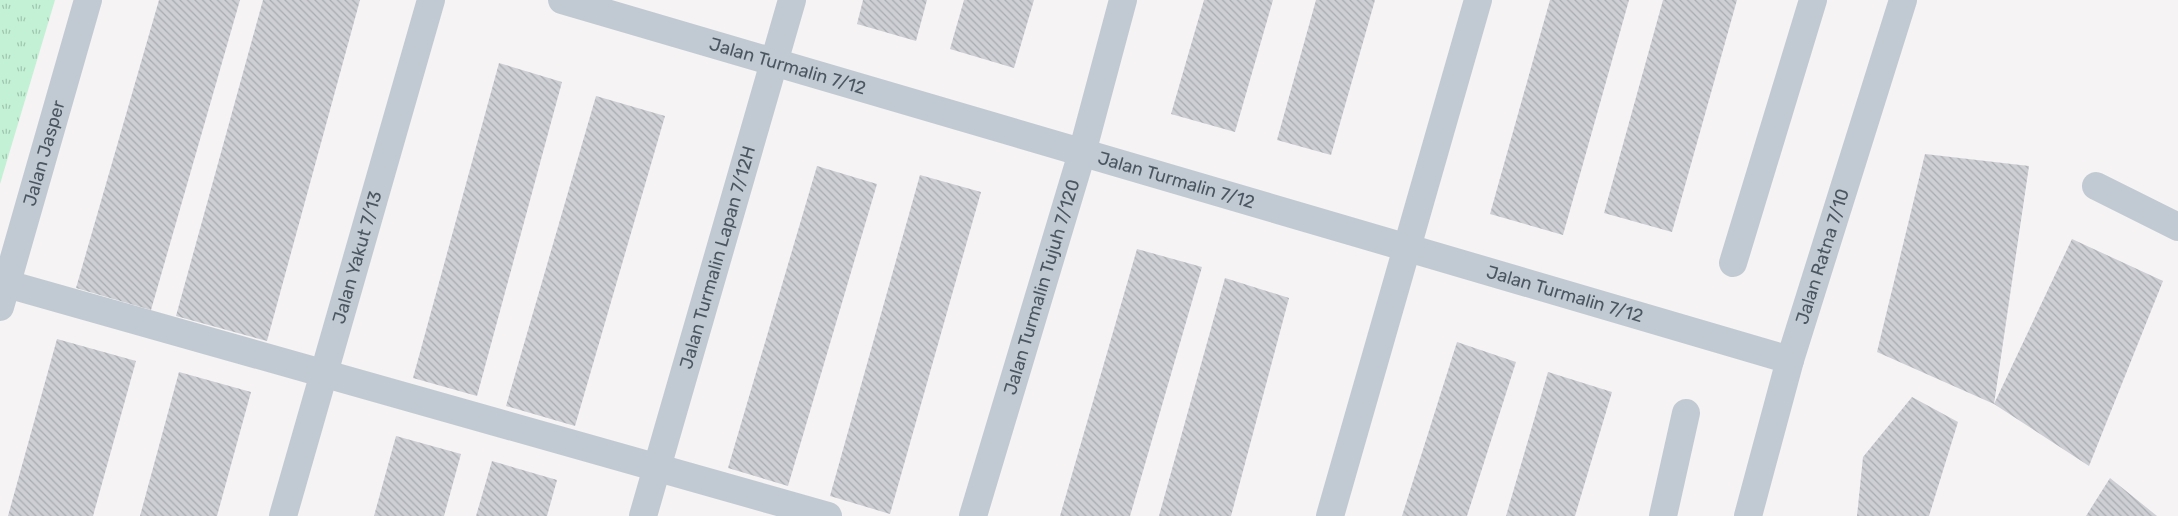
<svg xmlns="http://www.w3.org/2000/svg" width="2178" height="516" font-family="Rubik,sans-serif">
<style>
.grass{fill:url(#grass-tufts)}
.building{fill:url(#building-back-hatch)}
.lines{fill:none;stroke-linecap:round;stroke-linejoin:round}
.minor{stroke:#c1cad2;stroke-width:28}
.tertiary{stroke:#c1cad2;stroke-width:28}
.labels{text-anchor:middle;stroke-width:5;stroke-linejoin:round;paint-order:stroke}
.street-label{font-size:18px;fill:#4a5661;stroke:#fff}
</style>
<defs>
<pattern id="grass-tufts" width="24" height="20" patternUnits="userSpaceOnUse" patternTransform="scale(1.25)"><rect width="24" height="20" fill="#c3f1d5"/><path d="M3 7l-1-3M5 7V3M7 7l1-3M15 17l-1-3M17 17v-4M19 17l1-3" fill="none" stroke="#a0c6b0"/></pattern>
<pattern id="building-back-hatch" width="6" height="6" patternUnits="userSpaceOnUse" patternTransform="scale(1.25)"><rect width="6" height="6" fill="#cdcfd5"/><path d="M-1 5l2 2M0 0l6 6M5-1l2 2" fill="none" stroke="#a8abb0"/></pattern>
</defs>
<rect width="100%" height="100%" fill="#f5f3f3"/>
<path class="grass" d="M0,0H55L0,184Z"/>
<path class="building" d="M159,0H240L151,310L76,288Z
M263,0H360L267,341L176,316Z
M863,0H927L916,41L857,24Z
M964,0H1034L1014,68L950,49Z
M1204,0H1273L1235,132L1171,114Z
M1316,0H1375L1331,155L1277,140Z
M1550,0H1629L1563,235L1490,214Z
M1663,0H1737L1672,232L1604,213Z
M499,63L562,82L477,396L413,378Z
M596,96L665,116L575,426L506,406Z
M1925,154L2029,166L1994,404L2072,239L2163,281L2089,466L1994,404L1877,352Z
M817,166L877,184L788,486L728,468Z
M920,175L981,192L890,514L830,496Z
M1137,249L1202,267L1130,516H1060Z
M1225,278L1289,298L1231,516H1159Z
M57,339L136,361L93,516H8Z
M1457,342L1516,362L1467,516H1402Z
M179,372L251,392L217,516H140Z
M1548,372L1612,392L1575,516H1506Z
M1912,397L1958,422L1929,516H1857L1863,457Z
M396,436L461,454L444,516H374Z
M492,461L557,480L547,516H476Z
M2110,478L2157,516H2086Z"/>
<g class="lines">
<g class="minor">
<path id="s1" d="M562,0L1790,360"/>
<path d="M2096,186L2178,227"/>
<path d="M1733,263L1813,0"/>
<path d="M7,284L828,516"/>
<path id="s2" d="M0,307L88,0"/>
<path id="s3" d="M283,516L431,0"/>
<path id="s4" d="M643,516L792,0"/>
<path id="s5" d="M973,516L1082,153L1123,0"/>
<path d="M1330,516L1478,0"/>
<path d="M1663,516L1686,413"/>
</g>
<path class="tertiary" id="s6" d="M1748,516L1790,360L1903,0"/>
</g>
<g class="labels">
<g class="street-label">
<text dy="6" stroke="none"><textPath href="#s1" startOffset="235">Jalan Turmalin 7/12</textPath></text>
<text dy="6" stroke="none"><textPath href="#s2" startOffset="160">Jalan Jasper</textPath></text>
<text dy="6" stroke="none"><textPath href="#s1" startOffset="640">Jalan Turmalin 7/12</textPath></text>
<text dy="6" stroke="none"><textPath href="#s6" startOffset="270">Jalan Ratna 7/10</textPath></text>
<text dy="6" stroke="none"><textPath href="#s3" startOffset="269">Jalan Yakut 7/13</textPath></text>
<text dy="6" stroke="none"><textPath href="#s4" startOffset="269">Jalan Turmalin Lapan 7/12H</textPath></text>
<text dy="6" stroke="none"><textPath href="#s5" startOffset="239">Jalan Turmalin Tujuh 7/120</textPath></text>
<text dy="6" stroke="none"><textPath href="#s1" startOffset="1045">Jalan Turmalin 7/12</textPath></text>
</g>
</g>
</svg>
